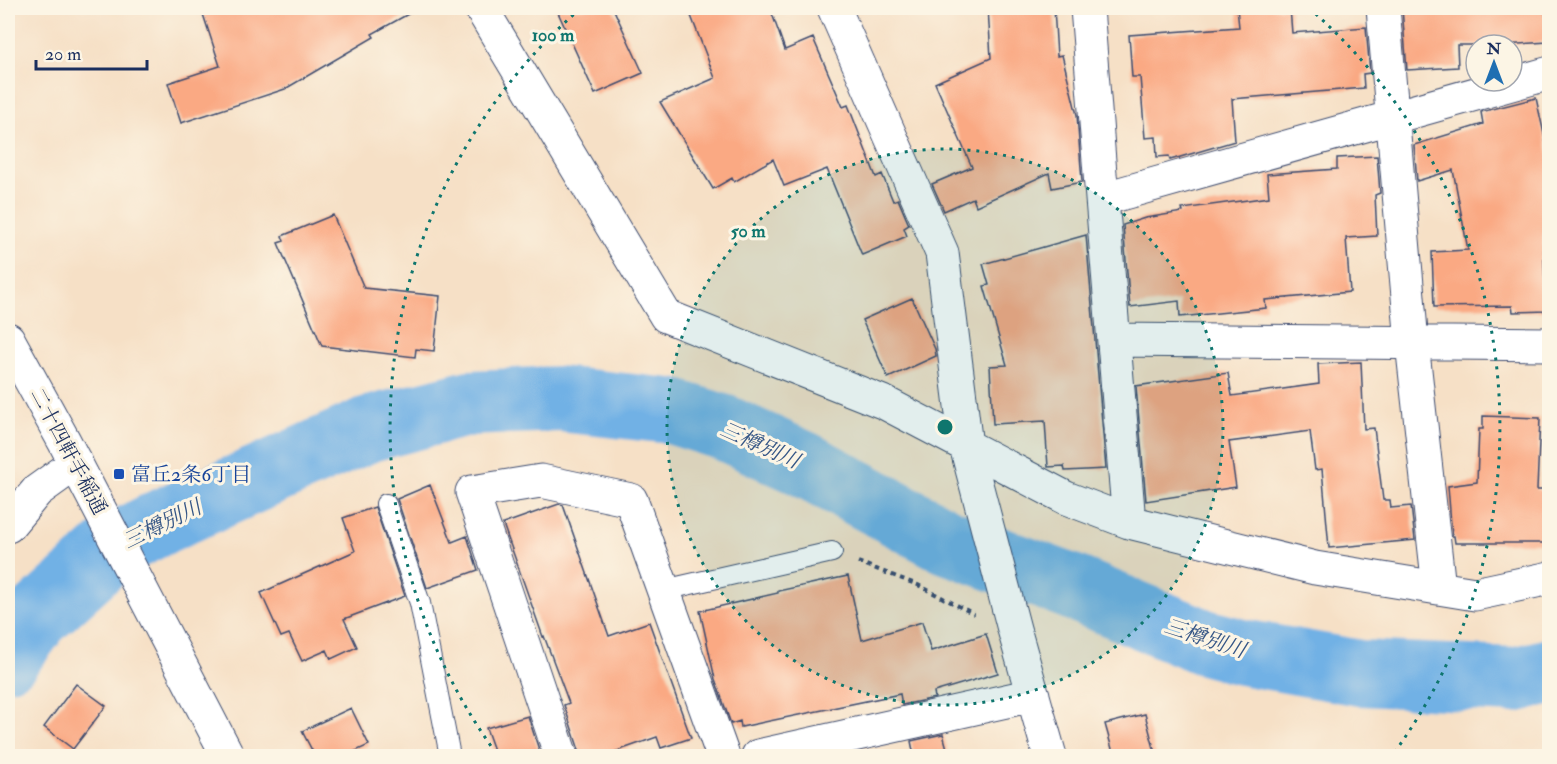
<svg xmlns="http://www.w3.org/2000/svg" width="1557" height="764" font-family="'IM FELL Double Pica','Noto Serif JP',serif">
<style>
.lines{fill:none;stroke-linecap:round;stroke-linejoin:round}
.river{stroke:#71b1e5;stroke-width:66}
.building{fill:#faa983}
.lane-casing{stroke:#3c4a6e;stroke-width:22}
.street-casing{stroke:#3c4a6e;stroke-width:35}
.secondary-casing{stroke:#3c4a6e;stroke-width:35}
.path{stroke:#3c4a6e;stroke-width:4;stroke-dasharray:4.5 4.5;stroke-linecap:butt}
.lane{stroke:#fff;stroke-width:20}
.street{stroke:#fff;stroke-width:33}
.secondary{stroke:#fff;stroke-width:33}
.ring{fill:none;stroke:#0f766e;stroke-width:3;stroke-dasharray:3 6}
.transit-dot{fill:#1a4fb4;stroke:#fcf5e5;stroke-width:2}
.labels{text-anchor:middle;stroke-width:6;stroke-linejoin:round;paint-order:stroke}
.street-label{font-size:20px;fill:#1b2f5e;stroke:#fcf5e5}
.transit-label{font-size:20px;fill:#164399;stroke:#fcf5e5;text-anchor:start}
.water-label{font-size:21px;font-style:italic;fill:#355686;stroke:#fcf5e5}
.centre{fill:#0f766e;stroke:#fcf5e5;stroke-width:3}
.ring-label{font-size:18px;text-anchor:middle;font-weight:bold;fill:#0f766e;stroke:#fcf5e5;stroke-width:6;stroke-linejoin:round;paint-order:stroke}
</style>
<rect width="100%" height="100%" fill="#fcf5e5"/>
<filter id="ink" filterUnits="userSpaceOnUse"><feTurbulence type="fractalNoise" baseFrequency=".0167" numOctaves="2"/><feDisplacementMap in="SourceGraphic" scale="12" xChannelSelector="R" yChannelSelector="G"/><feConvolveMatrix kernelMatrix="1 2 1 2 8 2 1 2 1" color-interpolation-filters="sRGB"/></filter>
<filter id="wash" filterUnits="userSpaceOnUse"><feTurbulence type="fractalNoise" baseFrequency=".008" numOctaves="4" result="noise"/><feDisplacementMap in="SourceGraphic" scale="24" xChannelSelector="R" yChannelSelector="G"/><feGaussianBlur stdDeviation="1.35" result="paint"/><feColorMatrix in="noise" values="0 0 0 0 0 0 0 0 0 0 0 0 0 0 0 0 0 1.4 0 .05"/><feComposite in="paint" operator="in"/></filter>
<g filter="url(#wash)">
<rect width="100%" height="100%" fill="#f6e0c6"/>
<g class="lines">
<path class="river" d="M8,657L38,617L118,544L167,519L369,429L470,403L559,399L671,411L725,428L804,464L947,541L1069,586L1204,642L1242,652L1360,673L1513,680L1550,671"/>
</g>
<g id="blocks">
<path class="building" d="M201,8H419L372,34L374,37L285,89L181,123L168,83L220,66Z
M556,8H613L643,73L595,94Z
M688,8H770L785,50L813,38L843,107L848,105L876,177L882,174L893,201L898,199L909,225L904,228L907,236L862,255L827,169L784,186L773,159L734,182L732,178L713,189L660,102L715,78Z
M988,8H1054L1057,56L1062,55L1077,115L1082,182L1052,188L1049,173L976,206L973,198L944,211L932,184L972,167L935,83L991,58Z
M1237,8H1290L1292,33L1366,27L1370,73L1363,74L1364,88L1232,99L1235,141L1170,160L1169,156L1157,157L1156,137L1145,138L1140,77H1132L1129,35L1239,27Z
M1402,8H1545L1548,42L1504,45H1457L1458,67L1407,70Z
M1536,98L1550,161V234L1543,235L1546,311L1513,312L1512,306L1434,307L1432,252L1468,250L1453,170L1417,181L1414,145L1483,124L1481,112Z
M1377,156L1380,193L1375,195L1377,236L1346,238L1350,292L1265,300L1266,308L1180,317L1179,301L1130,307L1123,225L1145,218L1183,212L1182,209L1269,197L1267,174L1337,169V158Z
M333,215L364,288L440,296L434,351L416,349L415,357L322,346L278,243L284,241L282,236Z
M1086,235L1106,469L1065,471L1064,466L1048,467L1045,421L993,424L990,366L1007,365L984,286L989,285L983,264Z
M912,298L935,349L936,356L888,378L862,320Z
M1361,362L1364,429L1374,428L1383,500H1390L1391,508L1411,506L1415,540L1329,548L1322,469L1315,470L1310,431L1229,442L1236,487L1146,501L1136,386L1228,373L1232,396L1319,384L1318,364Z
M1483,416L1540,418L1537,490H1547V543H1455L1454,536H1452L1448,486L1477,482L1479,429H1483Z
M430,485L452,542L467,536L478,570L427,588L397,499Z
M559,504L563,505L609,636L649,622L691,738L661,748L657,737L603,756H579V750L564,705L569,703L544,636L543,637L503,524Z
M375,507L405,596L344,619L357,647L331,659L327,650L302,661L289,634L281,637L261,593L355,551L343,518Z
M848,576L862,640L922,622L931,651L986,634L998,673L934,692L935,698L902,705L900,694L741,727L740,721L731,724L715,679L700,611L778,593V591Z
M76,684L106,706L73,749L44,727Z
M351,708L369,745L345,756H315L302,731Z
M1145,714L1156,756H1114L1105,724Z
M528,716L541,756H496L486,728Z
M943,734L949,756H914L911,741Z"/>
</g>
</g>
<g filter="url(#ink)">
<use href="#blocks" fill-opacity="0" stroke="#3c4a6e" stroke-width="1.5"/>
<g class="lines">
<g class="lane-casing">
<path id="lane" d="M386,504L420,603L450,756
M664,590L832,552"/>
</g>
<g class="street-casing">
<path id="street" d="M481,8L666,316L885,403L1066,498L1129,522L1315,568L1475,594L1550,578
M834,8L942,253L966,446L1014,629L1050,756
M1087,8L1102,199L1129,522
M1383,8L1412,343L1439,588
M1102,199L1550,73
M1115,340L1550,344
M8,526L37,491L76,463
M561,756L472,492L541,481L631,500L723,756
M758,756L1033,695"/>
</g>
<g class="secondary-casing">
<path id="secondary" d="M8,339L64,441L228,756"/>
</g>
<path class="path" d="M858,562L918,585L974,614"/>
<use href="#lane" class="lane"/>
<use href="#street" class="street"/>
<use href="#secondary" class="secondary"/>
</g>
</g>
<circle cx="945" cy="427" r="278" fill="#0f766e" fill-opacity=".12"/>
<g class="ring">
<circle cx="945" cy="427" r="278"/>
<path d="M496 753A555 555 0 0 1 581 8M1309 8A555 555 0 0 1 1394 753"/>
</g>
<rect class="transit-dot" x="113" y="468" width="12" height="12" rx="3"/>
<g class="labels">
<g class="street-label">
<text transform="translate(69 451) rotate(62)" y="7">二十四軒手稲通</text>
</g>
<g class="transit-label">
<text x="131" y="481">富丘2条6丁目</text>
</g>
<g class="water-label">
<text transform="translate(760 445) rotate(24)" y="7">三樽別川</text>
<text transform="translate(162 524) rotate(-26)" y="7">三樽別川</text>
<text transform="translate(1205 638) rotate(18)" y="7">三樽別川</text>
</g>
</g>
<circle cx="945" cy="427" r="9" class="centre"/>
<g class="ring-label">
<text x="553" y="41">100 m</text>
<text x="748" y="237">50 m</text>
</g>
<rect width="1557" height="764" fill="none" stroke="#fcf5e5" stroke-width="30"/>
<g transform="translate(1494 63)"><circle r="28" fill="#fcf5e5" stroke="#a2a6af" stroke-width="1.5"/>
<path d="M0-4.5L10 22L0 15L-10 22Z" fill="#1f6fb2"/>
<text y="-9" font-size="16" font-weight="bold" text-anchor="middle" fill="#1b2f5e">N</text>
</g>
<path d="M36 60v9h111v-9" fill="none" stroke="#1b2f5e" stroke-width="3"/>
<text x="45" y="60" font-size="18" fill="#1b2f5e" stroke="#fcf5e5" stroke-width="4.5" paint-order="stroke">20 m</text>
</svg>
